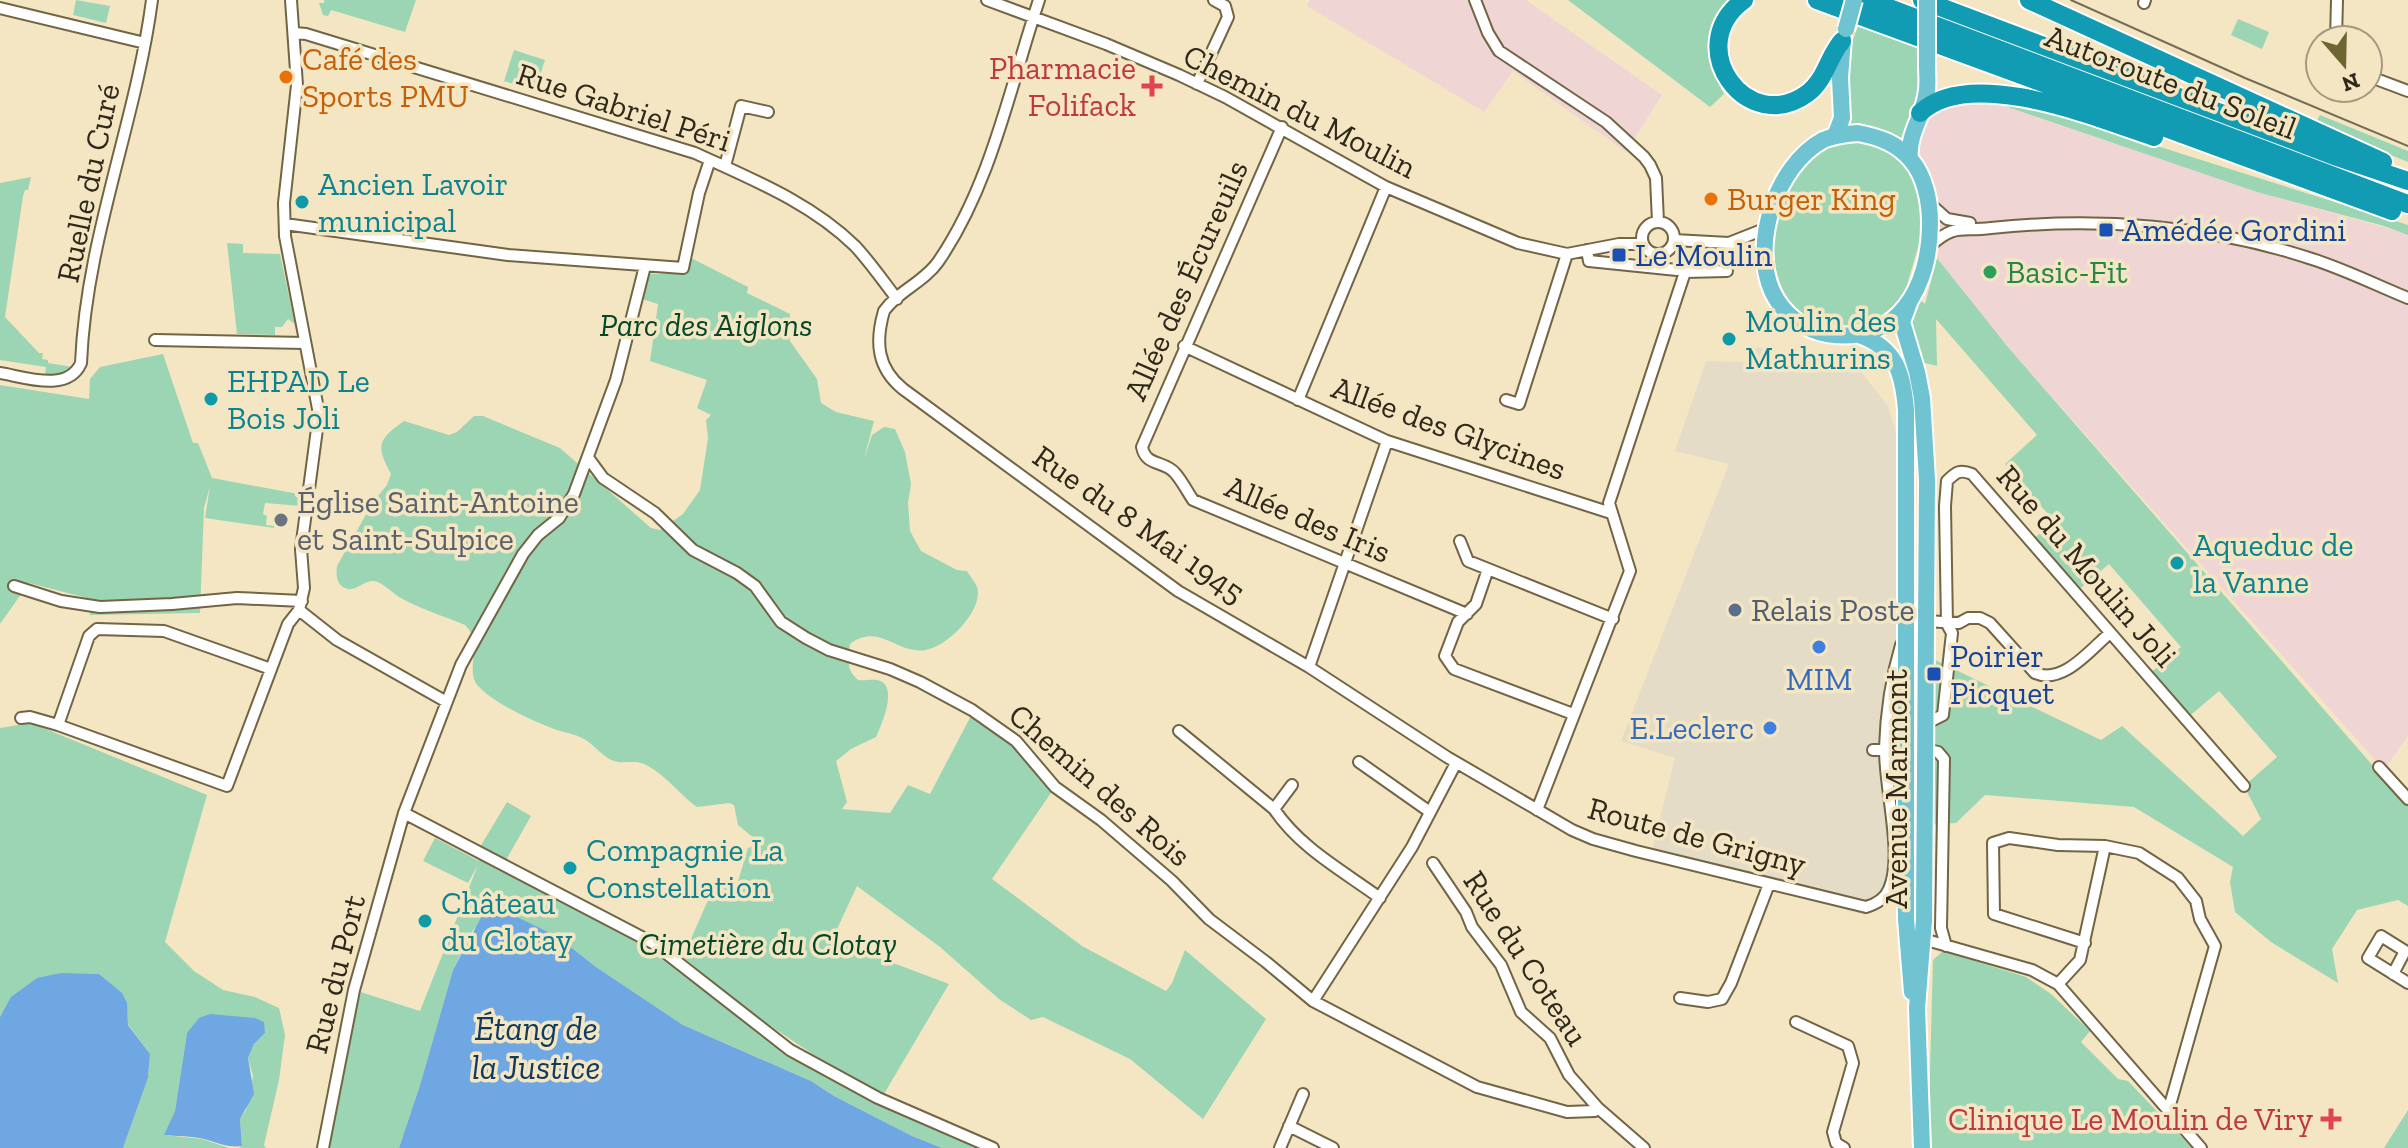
<svg xmlns="http://www.w3.org/2000/svg" width="2408" height="1148" font-family="'Zilla Slab',serif">
<style>
.commercial{fill:#e5dcc7}
.industrial{fill:#f0d5d5}
.green{fill:#9cd5b3}
.water{fill:#6ea7e2}
.lines{fill:none;stroke-linecap:round;stroke-linejoin:round}
.minor-casing{stroke:#716545;stroke-width:14}
.primary-casing{stroke:#fff;stroke-width:20}
.motorway-casing{stroke:#fff;stroke-width:22}
.minor{stroke:#fff;stroke-width:10}
.primary{stroke:#70c4d1;stroke-width:16}
.motorway{stroke:#119cb3;stroke-width:18}
.tram{stroke:#756c57;stroke-width:2}
.primary-bridge-casing{stroke:#fff;stroke-width:20;stroke-linecap:butt}
.primary-bridge{stroke:#70c4d1;stroke-width:16}
.food-dot{fill:#e8710a;stroke:#f4e6c2;stroke-width:3}
.health-dot{fill:#e0444e;stroke:#f4e6c2;stroke-width:3}
.culture-dot{fill:#0f9aa8;stroke:#f4e6c2;stroke-width:3}
.transit-dot{fill:#1a4fb4;stroke:#f4e6c2;stroke-width:3}
.leisure-dot{fill:#2e9e5b;stroke:#f4e6c2;stroke-width:3}
.worship-dot{fill:#6b7280;stroke:#f4e6c2;stroke-width:3}
.service-dot{fill:#5c6f8a;stroke:#f4e6c2;stroke-width:3}
.shop-dot{fill:#3f7fe0;stroke:#f4e6c2;stroke-width:3}
.labels{text-anchor:middle;stroke-width:7;stroke-linejoin:round;paint-order:stroke}
.food-label{font-size:32px;fill:#c56008;stroke:#f4e6c2;text-anchor:start}
.health-label{font-size:32px;fill:#be3a42;stroke:#f4e6c2;text-anchor:end}
.street-label{font-size:32px;fill:#2f291c;stroke:#f4e6c2}
.culture-label{font-size:32px;fill:#0d838f;stroke:#f4e6c2;text-anchor:start}
.transit-label{font-size:32px;fill:#164399;stroke:#f4e6c2;text-anchor:start}
.leisure-label{font-size:32px;fill:#27864d;stroke:#f4e6c2;text-anchor:start}
.park-label{font-size:32px;font-style:italic;fill:#04482a;stroke:#f4e6c2}
.worship-label{font-size:32px;fill:#5b616d;stroke:#f4e6c2;text-anchor:start}
.service-label{font-size:32px;fill:#4e5e75;stroke:#f4e6c2;text-anchor:start}
.shop-label{font-size:32px;fill:#366cbe;stroke:#f4e6c2}
.water-label{font-size:34px;font-style:italic;fill:#113a61;stroke:#f4e6c2}
</style>
<rect width="100%" height="100%" fill="#f4e6c2"/>
<path class="commercial" d="M1752,348H1772L1773,363L1804,362L1859,369L1888,406L1898,440L1900,617L1886,689L1884,774L1902,878L1894,896L1885,904L1864,915L1650,858L1675,758L1621,741L1729,464L1675,451L1706,361L1752,362Z"/>
<path class="industrial" d="M1310,0H1526L1662,95L1626,152L1513,71L1484,112L1307,6Z
M1952,102L2005,106L2257,192L2408,234V736L2384,770L2007,346L1937,258L1940,243L1938,199L1933,181L1920,154L1918,140L1931,113Z"/>
<path class="green" d="M76,0L110,6L106,23L73,15Z
M324,0H416L405,32L331,10L328,16L323,15L319,3H324Z
M1568,0H1729C1700,25 1709,65 1724,94L1710,107Z
M2238,19L2269,32L2262,49L2231,35Z
M1860,21L1920,45L1921,90L1904,143L1876,129L1845,127L1847,56Z
M514,50L545,60L535,90L504,81Z
M1952,102L2023,104L2408,225V235L2384,226L2257,192L2005,106Z
M2320,115L2408,151V162L2315,124Z
M1872,140L1902,157L1918,185L1923,218L1921,237L1907,285L1908,290C1903,297 1897,308 1890,315C1878,326 1855,331 1839,328C1830,327 1817,327 1809,322C1802,319 1796,311 1792,305C1755,256 1776,166 1835,143C1846,139 1860,141 1872,140Z
M31,177L28,190H25L23,196L5,317L39,353H43L42,359L48,360V363L73,367C66,375 56,377 45,375L46,367L0,360V183Z
M227,243L243,244V253L280,254L295,324L288,319L282,327H275V335L237,334Z
M689,257L748,287L747,293L790,314V341L817,379L821,403L836,412L874,421L864,459L872,435L884,427L895,429L905,452L911,484L908,503L910,531L921,551L957,570L967,571C970,576 975,582 977,587C984,610 947,647 926,650C897,655 879,622 850,644C848,660 846,669 858,680C864,681 872,679 877,680C900,684 881,726 876,737L851,749L836,761L847,802L842,809L890,813L908,785L930,794L973,712L1016,741L1055,787L992,879L1082,946L1166,991L1172,983L1185,950L1266,1019L1203,1119L1130,1059L1043,1017L1031,1020L999,999L940,947L857,886L832,940L949,984L881,1099L993,1148H942L912,1136L834,1096L811,1081L683,1025L596,967L558,937L494,908L473,930L453,970L420,1085L399,1148H323L354,990L420,1011L478,865L468,883L423,861L435,838L479,861L482,856L653,943L790,1050L859,1085L745,1009L683,957L716,882L737,885L748,848L760,843L738,825L734,805L729,803L697,807C679,794 664,773 644,764C635,760 623,764 614,761C602,757 595,745 584,739C574,733 560,732 549,727C527,718 496,704 479,687C463,671 485,645 465,625C444,616 420,609 401,598C392,593 384,583 374,581C364,580 355,593 345,588C336,584 336,574 337,566L373,502L387,485L391,474C376,446 377,440 404,421L449,435L457,432L474,416H483L560,448L651,528L660,530L683,514L700,490L708,438L706,420L711,415L697,408L707,380L650,361L658,304L642,299L647,274L686,273Z
M1937,258L2007,346L2408,806V906L2398,900L2357,910L2332,949L2338,983L2271,942L2235,912L2230,882L2233,867L2134,807L1985,795L1956,823L1928,825L1929,657L2101,740L2122,726L2243,836L2261,819L2244,786L2277,757L2219,691L2186,719L2148,675L2181,647L2109,564L2076,592L2031,541L2054,521L2005,464L2037,435L1936,319L1937,366L1921,362L1908,320L1919,299L1925,304Z
M163,354L193,443H198L212,478L304,495L301,506L265,503L263,514L267,516L266,525L275,526L274,528L205,518L210,486L204,508L200,613L90,615L91,599L29,583L0,624V385L89,399L90,379L100,367Z
M31,723L207,795L165,942L194,971L223,990L255,997L279,1008L285,1035L279,1080L264,1145L266,1148H238L242,1146L240,1119L246,1110L253,1076L248,1058L254,1044L265,1033L228,1017L210,1015L187,1033L175,1111L165,1135L202,1139L229,1148H123L148,1078L150,1054L128,1024L127,1009L99,974C52,973 25,973 0,1017V728Z
M507,802L531,816L506,860L480,847Z
M1943,951L2026,977L2051,994L2090,1031L2081,1042L2118,1079L2128,1081L2192,1148H1931L1929,1108L1933,960Z
M2408,1110V1148H2384Z"/>
<path class="water" d="M490,907L515,916L558,937L596,967L683,1025L811,1081L834,1096L912,1136L942,1148H399L420,1085L453,970L484,912Z
M61,973L99,974L122,993L127,1003L128,1025L150,1054L148,1078L123,1148H0V1017L11,997L37,978Z
M210,1014L255,1018L264,1022L265,1033L254,1044L248,1058L254,1094L240,1119L242,1146C228,1148 218,1143 204,1139C191,1136 177,1136 164,1135L175,1111L187,1033L199,1018Z"/>
<g class="lines">
<g class="minor-casing">
<path id="minor" d="M987,0L1106,44L1179,75L1225,97L1386,187L1518,243L1567,254L1619,244H1642
M1039,0C1010,87 991,185 938,262C924,282 897,292 884,311C875,342 877,368 903,389L1178,591L1309,667L1447,757L1572,830L1593,839L1636,851L1866,907C1876,904 1885,899 1889,889C1904,856 1884,786 1885,748C1886,714 1891,679 1901,645
M1475,0L1488,33L1499,51L1606,122L1644,157L1650,165L1656,178L1658,222
M2144,3L2145,0
M0,8L145,43
M295,33L306,34L695,153C751,179 810,202 855,246C870,262 883,281 897,299
M2336,40L2337,0
M2368,76L2408,91
M1197,84L1228,17L1225,6L1214,0
M1282,127L1142,447C1146,467 1164,460 1175,473C1182,481 1187,491 1193,500L1467,614
M725,166L741,106L768,112
M1929,203L1947,219L1970,223
M1642 238a16 16 0 1 1 32 0a16 16 0 1 1-32 0Z
M285,224L508,255L683,268L699,193L710,160
M1674,240L1729,243L1767,228
M1729,243L1764,264
M1930,246C1955,223 1961,232 1991,228C2097,217 2210,225 2312,259C2344,269 2376,285 2408,298
M1587,250L1589,261L1677,270
M155,340L305,343
M1184,346L1387,441L1611,513
M0,373C25,377 68,393 81,363C86,239 136,122 152,0
M1298,400L1386,187
M1506,400L1519,404L1567,254
M589,459L603,478L655,513L693,550L737,573L755,586L781,622L806,638L829,650L890,669L920,682L972,710L1016,741L1055,787L1101,820L1172,881L1209,919L1266,962L1313,1001L1477,1087L1567,1112L1595,1111L1598,1108
M1460,541L1468,561L1488,569
M14,586L61,601L100,607L172,604L237,598L302,601
M299,610L337,640L445,701
M1926,621L1959,623L1968,618H1980L1990,623L2035,673C2063,685 2090,650 2110,633
M1309,667L1387,441
M1573,714L1454,669L1445,656L1458,622L1476,604L1488,569L1613,619
M21,718L30,717L58,725L227,786L288,624L299,610L304,588L301,549L319,414L285,236L284,203L297,85L291,0
M1887,722L1925,724L1943,715L1952,633L1947,624L1945,506L1947,481C1956,472 1960,469 1972,474L2244,786
M58,725L89,636L97,629L164,631L271,669
M1179,731L1274,809
M1873,750H1929L1938,752L1944,759L1941,928L1946,946
M1359,762L1430,812
M2379,767L2408,799
M1292,785L1274,809C1300,848 1343,871 1380,898
M1537,810L1630,571L1609,503L1685,272L1727,271
M404,813L653,943L790,1050L878,1098L993,1148
M1433,863L1466,912L1472,927L1501,965L1521,1012L1550,1038L1569,1075L1598,1108L1644,1148
M1923,939L2032,970L2058,984L2201,1148
M2085,943L1994,914L1993,843L2009,838L2058,845L2105,846L2139,853L2178,878L2196,901L2200,919L2215,946L2168,1112
M2393,974L2405,951L2381,936L2368,958L2408,983
M2058,984L2080,960L2105,846
M1680,998L1708,1002L1722,999L1731,983L1769,884
M1313,1001L1412,847L1456,763
M1796,1022L1848,1046L1853,1063L1833,1132L1836,1143L1844,1148
M1289,1126L1333,1148
M323,1148L354,990L404,813L461,665L523,554L538,535L559,518L574,494L616,380L645,266
M1280,1148L1303,1094"/>
</g>
<g class="primary-casing">
<path id="primary" d="M1858,133C1879,137 1897,143 1911,160C1925,176 1930,202 1930,223C1930,286 1899,346 1827,334C1803,330 1782,313 1772,291C1751,243 1776,166 1823,140C1834,135 1846,134 1858,133Z
M1835,136L1842,118L1840,78L1843,39
M1910,159C1907,133 1925,115 1927,90C1928,82 1927,73 1927,64
M1909,303L1902,322L1917,372L1922,398L1927,480L1924,920L1917,1008L1922,1148
M1859,335C1896,348 1903,373 1906,410V919L1912,992"/>
</g>
<g class="motorway-casing">
<path id="motorway" d="M1744,0C1681,46 1747,138 1808,93C1826,79 1828,57 1842,41
M1817,0L2392,211
M1868,0L2408,204
M1922,0L2337,157L2408,181
M2029,0L2383,162
M1920,113C1969,65 2098,118 2154,137"/>
</g>
<use href="#minor" class="minor"/>
<use href="#primary" class="primary"/>
<use href="#motorway" class="motorway"/>
<path class="tram" d="M2071,0L2245,78L2408,146"/>
<g class="primary-bridge-casing">
<path id="primary-bridge" d="M1927,0V64
M1846,29L1854,0"/>
</g>
<use href="#primary-bridge" class="primary-bridge"/>
</g>
<g class="food-dot">
<circle cx="286" cy="77" r="8"/>
<circle cx="1711" cy="199" r="8"/>
</g>
<g class="health-dot">
<path d="M1148 74h8v8h8v8h-8v8h-8v-8h-8v-8h8z"/>
<path d="M2327 1107h8v8h8v8h-8v8h-8v-8h-8v-8h8z"/>
</g>
<g class="culture-dot">
<circle cx="302" cy="202" r="8"/>
<circle cx="1729" cy="339" r="8"/>
<circle cx="211" cy="399" r="8"/>
<circle cx="2177" cy="563" r="8"/>
<circle cx="570" cy="868" r="8"/>
<circle cx="425" cy="921" r="8"/>
</g>
<g class="transit-dot">
<rect x="2098" y="222" width="16" height="16" rx="4"/>
<rect x="1611" y="247" width="16" height="16" rx="4"/>
<rect x="1926" y="666" width="16" height="16" rx="4"/>
</g>
<circle class="leisure-dot" cx="1990" cy="272" r="8"/>
<circle class="worship-dot" cx="281" cy="520" r="8"/>
<circle class="service-dot" cx="1735" cy="610" r="8"/>
<g class="shop-dot">
<circle cx="1819" cy="647" r="8"/>
<circle cx="1770" cy="728" r="8"/>
</g>
<g class="labels">
<g class="food-label">
<text x="302" y="70">Café des<tspan x="302" dy="37">Sports PMU</tspan></text>
<text x="1727" y="210">Burger King</text>
</g>
<g class="health-label">
<text x="1136" y="79">Pharmacie<tspan x="1136" dy="37">Folifack</tspan></text>
<text x="2313" y="1130">Clinique Le Moulin de Viry</text>
</g>
<g class="street-label">
<text transform="translate(2171 82) rotate(21)" y="11">Autoroute du Soleil</text>
<text transform="translate(624 107) rotate(18)" y="11">Rue Gabriel Péri</text>
<text transform="translate(1300 111) rotate(27)" y="11">Chemin du Moulin</text>
<text transform="translate(88 183) rotate(-78)" y="11">Ruelle du Curé</text>
<text transform="translate(1186 280) rotate(-66)" y="11">Allée des Écureuils</text>
<text transform="translate(1449 428) rotate(20)" y="11">Allée des Glycines</text>
<text transform="translate(1308 519) rotate(23)" y="11">Allée des Iris</text>
<text transform="translate(1139 524) rotate(35)" y="11">Rue du 8 Mai 1945</text>
<text transform="translate(2087 566) rotate(49)" y="11">Rue du Moulin Joli</text>
<text transform="translate(1100 785) rotate(41)" y="11">Chemin des Rois</text>
<text transform="translate(1896 789) rotate(-90)" y="11">Avenue Marmont</text>
<text transform="translate(1697 836) rotate(15)" y="11">Route de Grigny</text>
<text transform="translate(1526 958) rotate(57)" y="11">Rue du Coteau</text>
<text transform="translate(335 974) rotate(-76)" y="11">Rue du Port</text>
</g>
<g class="culture-label">
<text x="318" y="195">Ancien Lavoir<tspan x="318" dy="37">municipal</tspan></text>
<text x="1745" y="332">Moulin des<tspan x="1745" dy="37">Mathurins</tspan></text>
<text x="227" y="392">EHPAD Le<tspan x="227" dy="37">Bois Joli</tspan></text>
<text x="2193" y="556">Aqueduc de<tspan x="2193" dy="37">la Vanne</tspan></text>
<text x="586" y="861">Compagnie La<tspan x="586" dy="37">Constellation</tspan></text>
<text x="441" y="914">Château<tspan x="441" dy="37">du Clotay</tspan></text>
</g>
<g class="transit-label">
<text x="2122" y="241">Amédée Gordini</text>
<text x="1635" y="266">Le Moulin</text>
<text x="1950" y="667">Poirier<tspan x="1950" dy="37">Picquet</tspan></text>
</g>
<g class="leisure-label">
<text x="2006" y="283">Basic-Fit</text>
</g>
<g class="park-label">
<text x="706" y="336">Parc des Aiglons</text>
<text x="768" y="955">Cimetière du Clotay</text>
</g>
<g class="worship-label">
<text x="297" y="513">Église Saint-Antoine<tspan x="297" dy="37">et Saint-Sulpice</tspan></text>
</g>
<g class="service-label">
<text x="1751" y="621">Relais Poste</text>
</g>
<g class="shop-label">
<text x="1819" y="690">MIM</text>
<text x="1754" y="739" text-anchor="end">E.Leclerc</text>
</g>
<g class="water-label">
<text x="536" y="1040">Étang de<tspan x="536" dy="39">la Justice</tspan></text>
</g>
</g>
<g transform="translate(2344 64) rotate(160)"><circle r="38" fill="#f4e6c2" stroke="#a59a80" stroke-width="2"/>
<path d="M0-6L14 30L0 20L-14 30Z" fill="#6c6632"/>
<text y="-12" font-size="22" font-weight="bold" text-anchor="middle" fill="#2f291c">N</text>
</g>
</svg>
